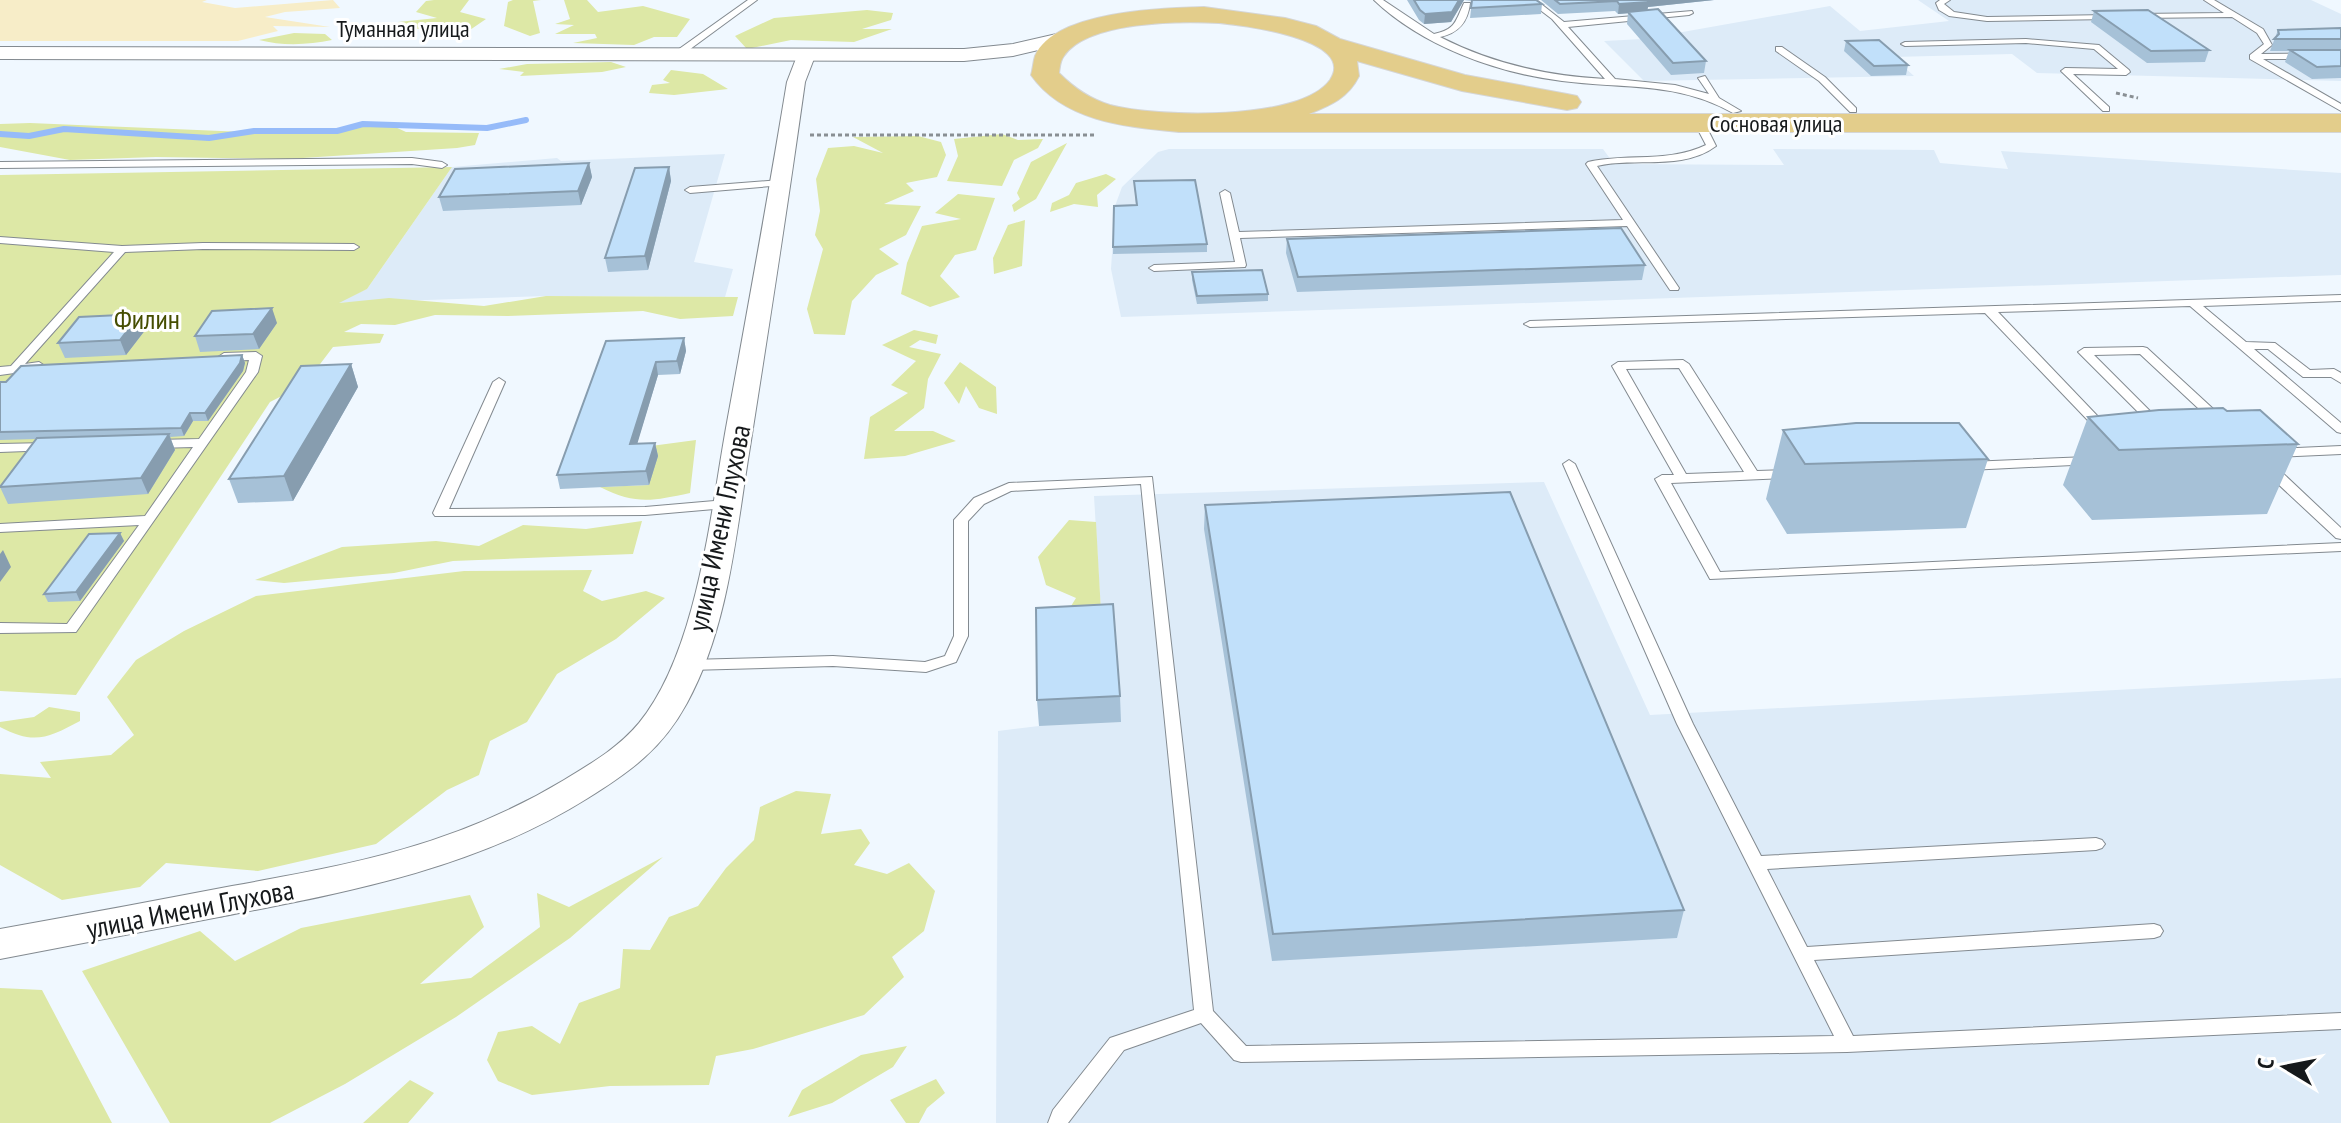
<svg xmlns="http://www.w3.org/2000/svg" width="2341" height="1123" font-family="'PT Sans Narrow',sans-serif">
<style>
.built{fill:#ddebf8}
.green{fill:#dde8a6}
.sand{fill:#f7edc8}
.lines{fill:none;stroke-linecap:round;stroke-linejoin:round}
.stream{stroke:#96bbf9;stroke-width:6}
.service-casing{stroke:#838a90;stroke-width:2}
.minor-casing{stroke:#838a90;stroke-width:2}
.tertiary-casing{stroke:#838a90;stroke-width:2}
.primary-casing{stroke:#d5d6d6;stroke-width:2}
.path{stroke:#898f94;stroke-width:3;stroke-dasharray:4 3;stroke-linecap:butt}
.service{fill:#fff;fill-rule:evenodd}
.minor{fill:#fff;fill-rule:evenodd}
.tertiary{fill:#fff;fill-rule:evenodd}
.primary{fill:#e3cd8b;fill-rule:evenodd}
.wall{fill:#a6c1d7}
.shaded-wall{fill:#879daf}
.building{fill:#c1e0fa;stroke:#879daf;stroke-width:2}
.labels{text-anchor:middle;stroke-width:6;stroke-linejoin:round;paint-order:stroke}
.far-street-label{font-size:24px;fill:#16191b;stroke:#fff}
.park-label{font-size:28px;fill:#454d01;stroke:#fff}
.street-label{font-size:28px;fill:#16191b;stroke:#fff}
</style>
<rect width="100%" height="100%" fill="#f0f8ff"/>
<path class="built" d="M1918,0H2311L2341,14V81L2037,73L2012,54L1893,57L1914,76L1644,81L1604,41L1643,39L1830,6L1860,31L1949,21Z
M1169,149H1603L1614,164L1784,165L1773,149L1934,150L1940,163L2008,169L2001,151L2341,173V275L1121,317L1111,269L1115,206L1122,187L1158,152Z
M725,154L694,262L733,269L725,297L546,296L336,303L367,289L452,167L557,158L561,161Z
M1544,482L1650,715L2341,678V1123H996L998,731L1039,726L1037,633L1102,630L1094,496Z"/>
<path class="green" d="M434,0H469L460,12L486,19L467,32L403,28L398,22L437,18L416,12L426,1Z
M513,0H541L533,1L540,33L530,36L504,26L508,2Z
M564,0H587L598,12L643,6L690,19L677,37H654L634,45L573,43L597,38L595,34H555L574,25L555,24L570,19Z
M867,10L893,13L891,20L862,29H892L854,42L791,40L747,49L735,36L774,18Z
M294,33L325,34L332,40C308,45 282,46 259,40Z
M611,62L626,67L602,72L520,76L524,72L499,69L527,64Z
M671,70L703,74L728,89L674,95L649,93L652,85L670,83L663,80Z
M30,123L245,132L327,133L364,125L393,126L406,132L479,133L475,145L457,148L287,159L156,157L70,160L0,147V124Z
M1002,134L1018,140L1043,139L1038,148L1014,160L1002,186L947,181L958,156L954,139Z
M918,136L941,142L946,155L937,177L906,183L914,191L884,204L921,206L906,235L879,249L899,264L876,275L852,301L845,335L814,334L807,309L823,249L815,235L820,211L816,179L828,148L854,146L883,153L853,137Z
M1067,143L1036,199L1014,212L1012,205L1020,199L1017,193L1031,162Z
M452,167L367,289L339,303L389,298L484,306L546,296L738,297L733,316L680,319L643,311L508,316L435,315L395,325L361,324L344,332L384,334L380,343L333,347L305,384L270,402L76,695L0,691V175Z
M1106,174L1116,179L1097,195L1098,207L1074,204L1050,212L1052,203L1069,195L1076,183Z
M958,194L995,198L976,250L955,255L940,276L960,297L930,307L901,294L907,263L922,226L961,219L935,213Z
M1025,220L1022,266L994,274L993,258L1008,225Z
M914,330L938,335L936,344L920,340L909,347L941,354L928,379L924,408L894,431H933L956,441L905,456L864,459L870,417L908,393L891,385L916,361L882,345Z
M960,362L996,387L997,414L979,408L966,386L959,404L944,383Z
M696,440L690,493C652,501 636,505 600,487L649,485L636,448Z
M1069,520L1096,522L1102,630L1055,632L1076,598L1046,585L1038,557Z
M642,521L633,554L453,561L394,573L284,583L255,580L342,547L436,541L479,546L523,525L586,529Z
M592,570L583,591L602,601L646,591L665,598L616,639L557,674L527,722L490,741L479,775L447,790L376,844L258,871L166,863L140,887L62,900L0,865V774L51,778L40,762L111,755L134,735L107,697L136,660L184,631L256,596L464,571Z
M49,707L80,712V721C48,738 34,745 0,727V722L34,717Z
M796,791L831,794L821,834L861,829L870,843L854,865L887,874L909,863L935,891L924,931L892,957L904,977L864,1015L753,1049L716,1056L709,1085L610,1086L532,1095L498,1081L487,1060L498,1032L532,1026L560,1044L579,1003L620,988L623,949L650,950L669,917L698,906L726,868L754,840L760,807Z
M663,857L570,938L456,1017L345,1084L270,1123H170L82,971L200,931L235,961L301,928L470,895L484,927L420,984L471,978L540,927L537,893L569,907Z
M0,988L42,990L112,1123H0Z
M907,1046L893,1067L832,1103L788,1117L802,1090L861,1055Z
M936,1079L945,1093L927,1108L919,1123H906L890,1100Z
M410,1080L434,1093L408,1123H363Z"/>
<path class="sand" d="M0,0H207L202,2L235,8L333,0L340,8L285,12L265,17L330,27L273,26L278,31L238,41H0Z"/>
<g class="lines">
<path class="stream" d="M0,134L29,136L64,129L209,138L254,131H337L363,124L487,128L526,120"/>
<g class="service-casing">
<path id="service" d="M748,0H757L678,58H672V54Z
M1374,0H1383L1434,34C1456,29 1455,22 1464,3H1470C1468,22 1459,33 1440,37C1493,64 1547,76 1605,79L1552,19L1527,0H1536L1564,22L1692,11L1693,13L1689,15L1568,27L1615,79L1675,85L1709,94L1698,78L1705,76L1719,98L1741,111L1733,113C1676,81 1623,89 1562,81C1497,73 1422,46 1374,0Z
M1940,0H1950L1944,4L1954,12L1987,17L2109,15L2113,17L2109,19L1987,21L1949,16L1939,10L1936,3Z
M2204,0H2214L2263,29L2272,45L2261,54L2341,53V59H2263L2341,104V111L2250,59V55L2264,44L2257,33L2232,17L2137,18L2133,16L2137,14L2224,13Z
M2026,39L2099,45L2129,70L2130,72L2126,75L2073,74L2109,107V111H2103L2061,71L2065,68L2118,69L2094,49L2026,43L1905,46L1901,44L1905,42Z
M1776,47H1782L1825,77L1856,108V112H1850L1819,81L1776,51Z
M1700,121L1705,124L1716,146C1683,171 1635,157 1597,166L1679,288L1678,290H1670L1627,226L1240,238L1246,265L1245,267L1154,271L1149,268L1154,265L1235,262L1220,193L1225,190L1230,193L1239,232L1623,220L1586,164L1588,162C1627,153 1669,163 1706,145L1695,124Z
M412,158L442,162L447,165L442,168L412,164L0,168V162Z
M780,180L783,181V185L690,193L685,190L690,187Z
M0,237L122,246L203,243L354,244L359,247L354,250L203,249L125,252L25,364L39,362L45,366L43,369L0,375V367L11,366L114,252L0,243Z
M2341,295V301L2203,306L2246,342L2275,343L2310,370L2334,369L2341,373V383L2331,377H2303L2268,349H2254L2341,423V433L2337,432L2190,306L1998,312L2108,427L2110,430L2104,434L2100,433L1985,313L1530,327L1524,324L1530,321Z
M2143,347L2147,348L2222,417L2224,420L2222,423H2214L2140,354L2094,355L2162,423L2156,427L2152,426L2078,352L2084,348Z
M256,352L262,356L258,372L76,632L0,633V623L67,624L139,525L0,532V524L145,516L193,447L156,448L150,444L156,440L199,439L246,372L249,360L224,361L218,357L224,353Z
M1683,360L1689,364L1757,471L1788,470L1795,474L1788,478L1671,483L1720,572L2341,543V551L1710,579L1655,479L1662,475H1674L1612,366L1618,362ZM1679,368L1744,472L1686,474L1626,369Z
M499,378L505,382L449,509L645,507L726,500L733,504L726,508L645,515L435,516L433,513L493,382Z
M48,443L53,444L54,447L53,450L0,452V444Z
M2341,446V454L2277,457L2271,453L2277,449Z
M2088,457L2094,461L2093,464L1969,470L1963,466L1969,462Z
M1569,460L1575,464L1693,724L1761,856L2096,838L2102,840L2105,844L2102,848L2096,850L1767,869L1807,947L2154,924L2160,926L2163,931L2160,936L2154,938L1814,960L1853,1036L2341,1013V1029L1847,1052L1241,1062L1234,1060L1201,1023L1124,1050L1068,1123H1048L1053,1110L1110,1038L1194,1010L1141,484L1011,491L984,504L968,521V636L956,662L926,672L833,666L689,670L681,665L689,660L833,656L925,662L945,656L954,636V520L974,498L1009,483L1152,477L1213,1011L1246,1046L1834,1036L1677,724L1563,464Z
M2268,463L2273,464L2341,528V539L2336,538L2263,470L2262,467L2263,464Z"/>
</g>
<g class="minor-casing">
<path id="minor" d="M806,51L815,56L805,82C788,204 769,326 750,447C736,532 729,626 687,703C662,749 631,771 588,798C475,869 348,892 219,917C146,931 73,945 0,959V929C77,915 155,901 232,886C355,864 456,845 564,780C592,763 618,748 639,723C697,652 710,517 726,428C747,313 768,198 787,82L797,56Z"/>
</g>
<g class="tertiary-casing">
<path id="tertiary" d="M1074,30L1085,36L1081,40L1013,56L964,61L0,59V47L964,49L1013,44Z"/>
</g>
<g class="primary-casing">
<path id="primary" d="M1204,7L1285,18L1316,26L1340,39L1465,75L1567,94L1577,96L1581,102L1577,108L1567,110L1462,91L1357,61L1359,76C1348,98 1331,105 1309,114H2341V132H1180C1127,127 1064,122 1031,75C1033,69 1033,62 1035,56C1054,11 1163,8 1204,7ZM1219,23C1239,25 1358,38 1330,80C1300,122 1155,117 1110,105C1090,99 1074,88 1059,73C1060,67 1060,61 1064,56C1088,21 1181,21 1219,23Z"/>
</g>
<path class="path" d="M2116,93L2138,98
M810,135H1096"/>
<use href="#service" class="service"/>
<use href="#minor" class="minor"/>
<use href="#tertiary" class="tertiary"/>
<use href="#primary" class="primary"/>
</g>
<path class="wall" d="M1407,0H1464L1451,22L1424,24L1419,20Z
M1464,0H1536L1542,4L1541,14L1470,18L1472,1Z
M1541,0H1714L1648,7L1647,10L1706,61L1704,73L1671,75L1627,24L1628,13L1618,14L1615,11L1558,14Z
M2094,11L2209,50L2205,62L2147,63L2091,22Z
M2341,28V78L2312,79L2285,62L2289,51H2270L2278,30Z
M1846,41L1908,65L1906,75L1871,76L1844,51Z
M589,163L592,177L581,205L443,211L439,197Z
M669,167L671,181L648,270L608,272L605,258Z
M1134,181L1207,244V252L1113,254L1114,206L1136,205Z
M1287,239L1645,265L1642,280L1297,292L1286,253Z
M1192,272L1268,294V301L1197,304L1192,280Z
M140,314L146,329L126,355L65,358L58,343Z
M277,323L259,349L200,352L195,336Z
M684,338L686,351L680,374L658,375L637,443H655L658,456L649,485L560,489L557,475L606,341Z
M242,355L245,363L243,371L208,421H193L184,436L170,437L175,450L148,494L8,504L0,487L36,439L0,440V382Z
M351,364L358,387L293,501L238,503L229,479Z
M2227,411L2298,444L2267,514L2092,520L2063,485L2088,417Z
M1783,430L1988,459L1966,528L1787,534L1766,499Z
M1205,505L1684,910L1677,938L1272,961L1204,529Z
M120,533L124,541L80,601L48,602L44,594Z
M1120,696L1121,722L1039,726L1037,700Z"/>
<path class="shaded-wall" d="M1459,0H1464L1451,22L1424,24L1425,14Z
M1644,0H1714L1648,7L1647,12L1618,14L1619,4Z
M589,163L592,177L581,205L578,191Z
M669,167L671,181L648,270L645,256Z
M272,308L277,323L259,349L253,334Z
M140,314L146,329L126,355L120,340Z
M684,338L686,351L680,374L677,361Z
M242,355L245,363L243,371L208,421L205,413Z
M656,362L658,375L633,458L630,444Z
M351,364L358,387L293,501L284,476Z
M190,413L193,421L184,436L181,428Z
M169,434L175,450L148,494L141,478Z
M655,443L658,456L649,485L646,471Z
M120,533L124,541L80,601L76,592Z
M3,550L11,567L0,582V554Z"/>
<path class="building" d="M1414,0H1459L1452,12L1425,14L1420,10Z
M1472,0H1536L1542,4L1471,8Z
M1555,0H1647L1649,2L1619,4L1617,1L1560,4Z
M1658,9L1706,61L1673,63L1628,12Z
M2148,10L2209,50L2151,51L2094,11Z
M2341,28V39H2274L2279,34L2278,30Z
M1879,40L1908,65L1874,66L1846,41Z
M2290,50H2341V66L2317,67Z
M589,163L578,191L439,197L455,169Z
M669,167L645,256L605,258L635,168Z
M1195,180L1207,244L1113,247L1114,206L1137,205L1134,181Z
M1621,228L1645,265L1298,277L1287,239Z
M1262,270L1268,294L1197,296L1192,272Z
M272,308L253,334L195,336L212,311Z
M140,314L120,340L58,343L79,317Z
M684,338L677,361L656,362L630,444L655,443L646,471L557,475L606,341Z
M242,355L240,363L205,413H190L181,428L0,432V382H6L21,366Z
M351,364L284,476L229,479L301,366Z
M2223,408L2227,411L2260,410L2298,444L2119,450L2088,417L2159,410Z
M1856,423H1959L1988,459L1805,464L1783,430Z
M169,434L141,478L0,487L37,438Z
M1510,492L1684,910L1273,934L1205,505Z
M120,533L76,592L44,594L89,534Z
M1113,604L1120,696L1037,700L1036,608Z"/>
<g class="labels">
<g class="far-street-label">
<text x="403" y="37">Туманная улица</text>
<text x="1776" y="132">Сосновая улица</text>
</g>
<g class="park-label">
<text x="147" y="329">Филин</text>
</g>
<g class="street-label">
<text transform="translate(719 528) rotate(-78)" y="10">улица Имени Глухова</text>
<text transform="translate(190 909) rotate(-11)" y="10">улица Имени Глухова</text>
</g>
</g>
<g transform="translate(2285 1067) rotate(280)" stroke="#ffffff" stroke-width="6" paint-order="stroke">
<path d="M0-6L14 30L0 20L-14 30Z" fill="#16191b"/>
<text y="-12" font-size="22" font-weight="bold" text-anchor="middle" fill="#16191b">С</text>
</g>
</svg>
